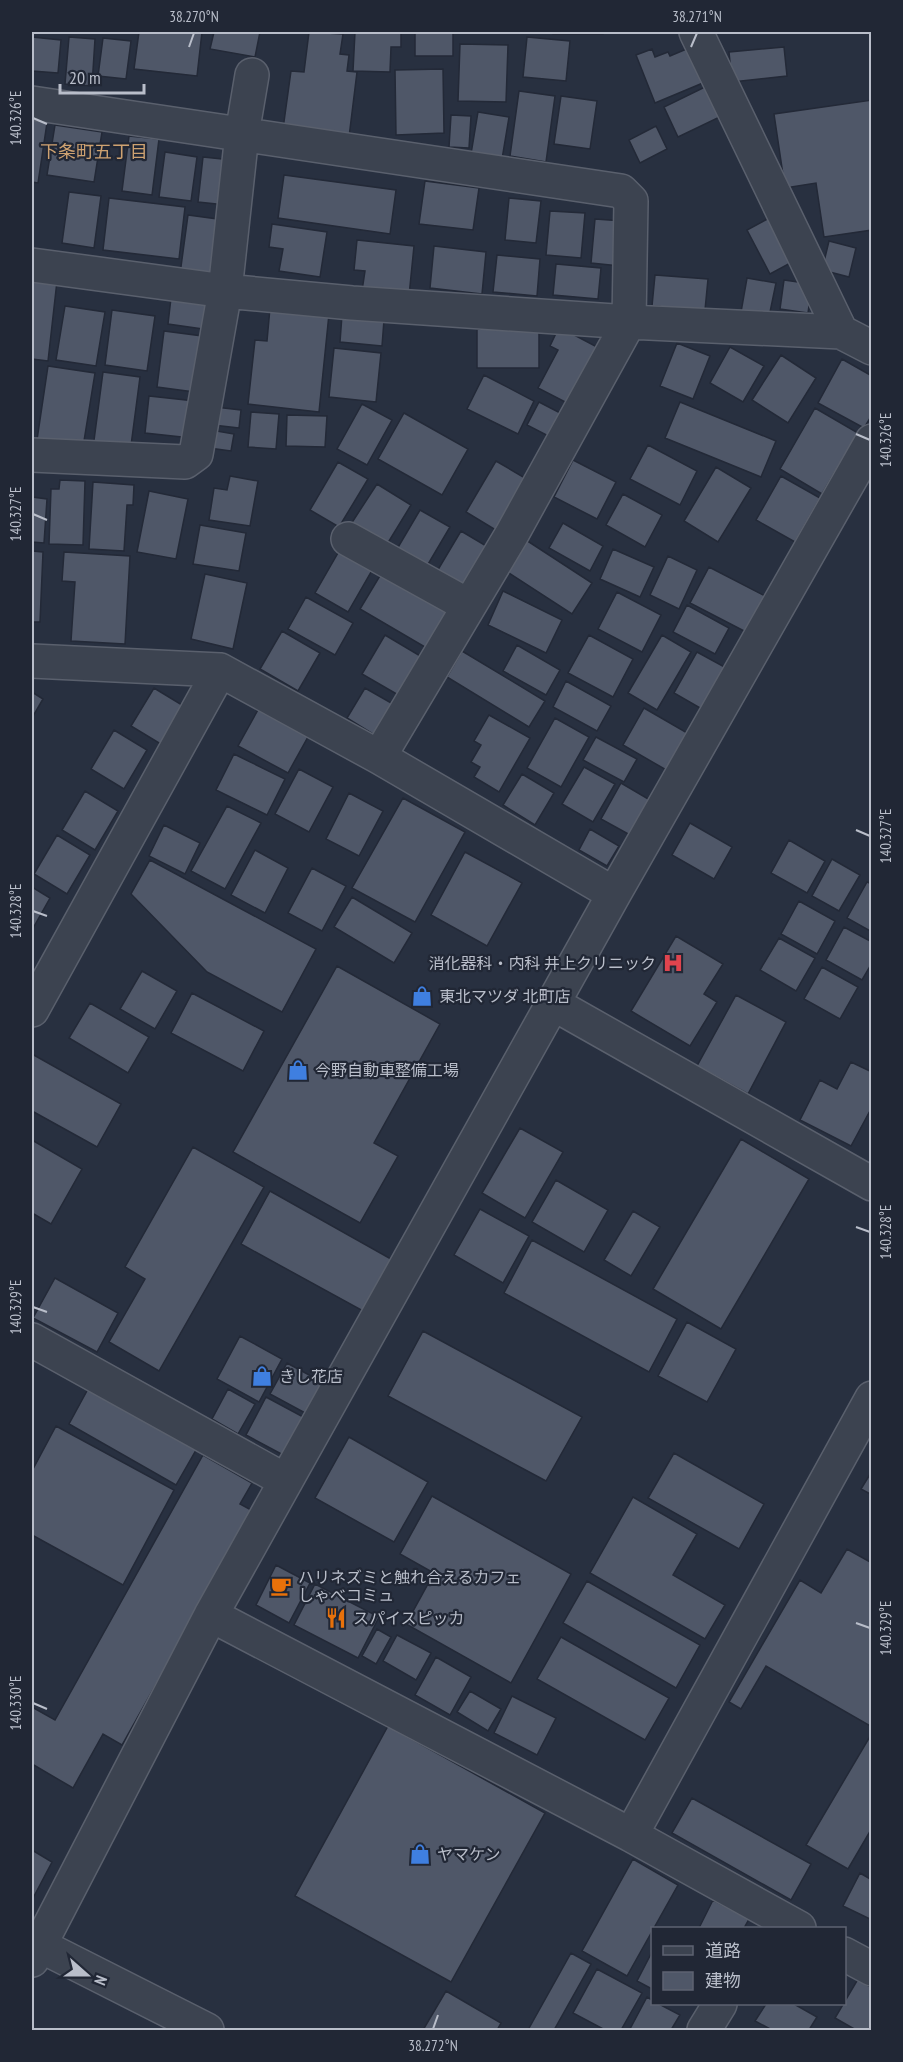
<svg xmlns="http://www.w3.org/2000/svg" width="903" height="2062" font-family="'PT Sans Narrow','Noto Sans JP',sans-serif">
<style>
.building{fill:#4f5768;stroke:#232937;stroke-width:1.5}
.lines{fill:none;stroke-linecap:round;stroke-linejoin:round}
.minor-casing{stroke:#5a606d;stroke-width:36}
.minor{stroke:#3c4350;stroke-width:33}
.ticks{fill:none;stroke:#b9beca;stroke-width:2}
.labels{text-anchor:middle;stroke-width:4.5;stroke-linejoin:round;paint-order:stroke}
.poi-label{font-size:16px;fill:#b9beca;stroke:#212735;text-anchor:start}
.neighbourhood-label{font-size:18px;fill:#cea271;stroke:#212735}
.neatline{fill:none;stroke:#b9beca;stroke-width:2}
.ticks-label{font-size:15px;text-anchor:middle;fill:#b9beca}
</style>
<rect width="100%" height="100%" fill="#283040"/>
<path class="building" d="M139,32H202L197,76L134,69Z
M214,32H260L255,57L210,49Z
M309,32L343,34L340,54L349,55L347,71L357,72L349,137L283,129L291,71L304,72Z
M355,32H401V47H391L390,72L353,71Z
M415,32H453V56H415Z
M553,32H603V34H553Z
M32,37L61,40L58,73L32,71Z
M69,37L95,39L92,86L65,84Z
M527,37L570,41L566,81L523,77Z
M103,38L131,41L126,79L98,76Z
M460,44L508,45L506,102L458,101Z
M696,45L710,80L655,103L636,55L652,49L655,57L668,52L670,56Z
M784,47L787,76L732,82L729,52Z
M443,69L444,133L396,135L395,70Z
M711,84L726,114L678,137L664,107Z
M519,91L555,96L546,162L510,156Z
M561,96L597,101L590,149L554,144Z
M872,100V230L824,237L816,183L785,188L774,114Z
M478,112L509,117L502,159L471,154Z
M32,113L48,116L38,183L32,182Z
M451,115L471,116L469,148L449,147Z
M55,125L102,132L94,182L47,175Z
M656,126L667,149L640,163L629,140Z
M129,136L159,139L152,195L122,191Z
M165,152L197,157L191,201L159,197Z
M203,157L232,160L226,205L198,202Z
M284,175L396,190L390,234L278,218Z
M425,181L479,188L473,230L419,224Z
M69,192L101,196L94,248L62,243Z
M109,198L185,207L179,259L103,250Z
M509,198L541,201L536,243L505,240Z
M550,211L585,213L581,258L546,255Z
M188,215L225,220L217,279L180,274Z
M773,216L796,260L770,274L747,230Z
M595,219L623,221L620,266L591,263Z
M272,224L327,232L320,277L279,271L283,249L269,247Z
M357,240L414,246L409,296L362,291L365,271L354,270Z
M829,241L856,248L849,277L822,270Z
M434,246L486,252L482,294L430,288Z
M497,255L540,259L537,296L493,292Z
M556,264L601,268L598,299L553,295Z
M655,275L708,279L705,310L652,306Z
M32,278L57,281L48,361L32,359Z
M747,278L776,283L769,317L741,312Z
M784,280L812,284L808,313L780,309Z
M171,298L214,304L210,330L168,324Z
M65,306L105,312L96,366L56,360Z
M270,308L329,314L319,412L248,404L255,340L267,341Z
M112,310L155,316L147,371L105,365Z
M342,315L384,320L382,346L340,342Z
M559,327L599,348L569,404L538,388L558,350L550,346Z
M477,329L539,330V368H477Z
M164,331L210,337L202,393L157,387Z
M677,343L710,356L693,399L660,386Z
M730,347L764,366L743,402L710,383Z
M334,348L381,353L376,402L329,397Z
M781,355L816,378L788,423L752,400Z
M842,359L872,376V415L864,428L818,403Z
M48,366L95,373L83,447L37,440Z
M103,372L140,377L130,453L93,448Z
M484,375L534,401L518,434L467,409Z
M149,396L195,401L191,438L145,433Z
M539,402L568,417L556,440L527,425Z
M680,402L776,441L761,477L665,438Z
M362,404L392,420L367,465L337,449Z
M215,407L241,410L239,428L213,425Z
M815,408L858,433L822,494L780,469Z
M251,412L279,414L276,449L248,447Z
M404,413L468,449L442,495L378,459Z
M287,415L327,416L325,447L286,446Z
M211,430L234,434L231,451L209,448Z
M648,445L697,471L680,505L630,479Z
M573,460L616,482L597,519L554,497Z
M496,461L530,481L499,532L466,512Z
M338,462L368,479L339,527L310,510Z
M716,467L751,488L718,542L684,521Z
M230,476L258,481L250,526L209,520L214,488L227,490Z
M781,476L820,498L795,542L756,520Z
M60,480L85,481L83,545L49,544L51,489H59Z
M93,482L134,485L133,505H127L124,551L89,549Z
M377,484L411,505L386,546L351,524Z
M149,491L188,499L176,559L137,552Z
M623,494L662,515L645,547L606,525Z
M32,497L47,499L44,543L32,542Z
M420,510L450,527L427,566L397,549Z
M563,523L603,546L590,571L549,548Z
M200,525L246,533L239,571L193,564Z
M461,531L488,547L464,589L436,573Z
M526,540L592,583L572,614L506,571Z
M342,546L375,565L348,612L315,593Z
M613,549L654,567L640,597L600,579Z
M32,551L43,552L40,622H32Z
M64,552L130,556L125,644L71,641L75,582L62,581Z
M668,556L697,570L679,609L650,595Z
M709,567L765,596L746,632L690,603Z
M384,569L453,611L430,650L360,609Z
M205,574L247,583L233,649L191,639Z
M503,591L562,620L546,653L488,625Z
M617,592L661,615L642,652L598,629Z
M306,597L353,623L335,655L288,629Z
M687,605L729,628L715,654L673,632Z
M282,631L320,653L298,691L260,669Z
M385,635L422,657L400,696L362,674Z
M589,635L633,659L613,697L568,673Z
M662,635L691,652L657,710L628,693Z
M517,645L560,670L546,695L503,671Z
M462,651L545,701L529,727L447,677Z
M697,652L730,670L707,712L674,693Z
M566,681L611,706L597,731L553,707Z
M154,688L187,708L164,746L131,726Z
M365,688L400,708L381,739L347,718Z
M32,692L43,699L32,718Z
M259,708L309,735L288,773L238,746Z
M644,708L689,734L668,771L623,745Z
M489,715L530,738L499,792L474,777L480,767L471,762L481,745L474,741Z
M555,718L589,737L561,787L527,768Z
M114,730L147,750L124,789L91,769Z
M596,737L637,759L624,782L583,760Z
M234,754L285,779L267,815L216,790Z
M584,767L615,784L593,822L562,804Z
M299,769L333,787L309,832L275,814Z
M522,774L554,793L535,825L503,805Z
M621,783L650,800L630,835L601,819Z
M85,791L118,811L95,850L62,830Z
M349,793L383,811L359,856L326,839Z
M403,798L465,832L415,922L352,888Z
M227,806L261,823L225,889L191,871Z
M690,823L732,847L714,879L672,855Z
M164,825L200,843L185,874L149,856Z
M590,829L619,846L607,866L579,850Z
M57,835L90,855L67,894L34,874Z
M789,840L825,861L807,893L771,873Z
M255,850L288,868L265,913L231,895Z
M465,852L522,883L487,946L431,915Z
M832,859L860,875L839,911L812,896Z
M150,860L316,949L282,1012L207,972L131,894Z
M312,868L346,886L322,931L288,913Z
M867,882L872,884V932L847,918Z
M32,887L50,898L32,930Z
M352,897L412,933L394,963L334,927Z
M799,901L835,921L817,954L781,934Z
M844,927L872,942V963L862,980L826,960Z
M676,936L723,964L704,994L717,1002L690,1046L631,1011Z
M779,938L815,958L796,991L760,970Z
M337,966L440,1024L374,1143L398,1156L360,1223L233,1152Z
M822,967L858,987L840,1019L804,999Z
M142,971L177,991L155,1029L120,1009Z
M192,993L264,1031L243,1071L171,1033Z
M736,995L786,1022L748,1094L697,1066Z
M90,1003L149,1037L128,1073L69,1038Z
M32,1054L121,1104L97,1147L32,1111Z
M851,1062L872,1072V1107L851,1146L800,1120L820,1080L837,1089Z
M520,1128L563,1152L525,1218L482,1193Z
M741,1139L809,1179L721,1329L653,1289Z
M32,1140L82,1169L51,1224L32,1213Z
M193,1147L264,1187L159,1371L109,1342L145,1279L125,1267Z
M556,1180L608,1210L584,1252L532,1222Z
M270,1191L391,1259L363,1311L241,1244Z
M480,1209L529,1236L503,1283L454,1255Z
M633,1211L660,1227L631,1276L604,1260Z
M532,1240L677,1319L649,1372L504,1293Z
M55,1278L118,1313L97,1352L33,1318Z
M687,1322L736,1349L707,1402L658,1376Z
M423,1331L582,1417L546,1481L388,1396Z
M240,1336L282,1359L259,1402L217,1379Z
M287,1363L324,1383L307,1414L270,1394Z
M88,1389L196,1450L176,1485L69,1424Z
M228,1389L255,1404L238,1434L212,1419Z
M266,1397L307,1419L287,1457L246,1435Z
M56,1426L174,1490L123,1585L32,1535V1471Z
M349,1437L428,1482L394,1542L315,1498Z
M674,1453L764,1504L739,1549L648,1498Z
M203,1455L252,1483L240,1504L253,1511L122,1745L103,1734L73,1788L32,1764V1707L55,1720Z
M872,1471V1495L861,1489Z
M432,1496L571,1574L511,1683L406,1624L434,1573L400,1554Z
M633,1497L697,1534L673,1575L725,1605L705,1639L590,1573Z
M847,1549L872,1563V1727L766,1666L741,1709L729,1702L800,1580L821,1593Z
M276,1565L310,1583L289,1623L256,1605Z
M587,1581L700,1645L676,1688L563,1623Z
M315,1584L379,1617L358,1658L294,1625Z
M377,1629L391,1637L376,1664L362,1656Z
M397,1635L431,1653L416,1680L383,1661Z
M561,1637L669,1698L645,1740L537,1679Z
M436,1657L471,1677L450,1715L415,1695Z
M470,1691L501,1709L488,1731L457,1712Z
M512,1696L556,1718L537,1755L494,1733Z
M388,1726L545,1813L451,1982L295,1896Z
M872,1733V1828L848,1869L806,1845Z
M692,1798L811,1864L791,1900L672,1833Z
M32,1850L52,1862L32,1900Z
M633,1859L678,1885L627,1976L582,1951Z
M860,1873L872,1880V1920L843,1906Z
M713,1900L749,1919L744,1928H699Z
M652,1952V1989L637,1981Z
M571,1953L591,1964L554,2030H528Z
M597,1969L642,1993L621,2030H605L573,2013Z
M858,1979L872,1988V2025L868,2030H856L835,2018Z
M446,1991L501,2023L497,2030H423Z
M647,1997L652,2000V2004H659L680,2015L671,2030H633L630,2029Z
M766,2004H794L817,2017L809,2030H772L755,2021Z"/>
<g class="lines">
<g class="minor-casing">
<path id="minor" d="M696,32L841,332
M32,103L621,191L631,201L629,322L512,534L379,757
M32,265L225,291L352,303L629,322L841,332L872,348
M32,455L185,462L196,454L225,291L242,134L252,75
M348,539L469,606
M32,661L220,670L379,757L614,894
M554,1004L872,1184
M32,1010L220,670
M32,1340L286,1481
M211,1615L631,1835L799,1928
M631,1835L872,1398
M39,1945L207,2030
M844,1954L872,1969
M32,1960L211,1615L614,894L872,441
M704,2030L720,2004"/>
</g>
<use href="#minor" class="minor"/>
</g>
<path class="ticks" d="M189,47L194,33M691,47L697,33M33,118L47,124M856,434L870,440M33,514L47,520M856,830L870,836M33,911L47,916M856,1227L870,1232M33,1307L47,1312M856,1623L870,1628M33,1703L47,1709M433,2029L438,2015"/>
<defs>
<g id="hospital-bare" transform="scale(1.62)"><path d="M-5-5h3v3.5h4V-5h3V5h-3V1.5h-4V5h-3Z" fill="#e0444e" stroke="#212735" stroke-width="2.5" paint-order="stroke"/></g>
<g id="shop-bare" transform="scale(1.62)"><path d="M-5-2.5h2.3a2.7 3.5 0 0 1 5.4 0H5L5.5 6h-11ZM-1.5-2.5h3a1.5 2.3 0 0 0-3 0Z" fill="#3f7fe0" stroke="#212735" stroke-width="2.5" paint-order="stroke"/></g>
<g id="cafe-bare" transform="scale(1.62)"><path d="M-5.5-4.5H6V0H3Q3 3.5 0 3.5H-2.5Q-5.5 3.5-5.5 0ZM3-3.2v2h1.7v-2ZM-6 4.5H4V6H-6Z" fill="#e8710a" stroke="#212735" stroke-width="2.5" paint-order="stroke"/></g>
<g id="restaurant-bare" transform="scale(1.62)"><path d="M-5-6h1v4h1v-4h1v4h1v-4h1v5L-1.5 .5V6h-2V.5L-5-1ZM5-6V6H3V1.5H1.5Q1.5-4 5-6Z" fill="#e8710a" stroke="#212735" stroke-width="2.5" paint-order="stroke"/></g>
</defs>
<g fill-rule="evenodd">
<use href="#hospital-bare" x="673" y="963"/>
<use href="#shop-bare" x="422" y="996"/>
<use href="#shop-bare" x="298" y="1070"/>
<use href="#shop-bare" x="262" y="1376"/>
<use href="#cafe-bare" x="281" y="1586"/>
<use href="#restaurant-bare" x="336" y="1618"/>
<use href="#shop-bare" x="420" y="1854"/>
</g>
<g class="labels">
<g class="poi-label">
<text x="656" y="969" text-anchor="end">消化器科・内科 井上クリニック</text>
<text x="439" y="1002">東北マツダ 北町店</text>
<text x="315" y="1076">今野自動車整備工場</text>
<text x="279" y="1382">きし花店</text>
<text x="298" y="1583">ハリネズミと触れ合えるカフェ<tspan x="298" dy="18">しゃべコミュ</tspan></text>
<text x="353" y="1624">スパイスピッカ</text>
<text x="437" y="1860">ヤマケン</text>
</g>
<g class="neighbourhood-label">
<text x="94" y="158">下条町五丁目</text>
</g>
</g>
<rect width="903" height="2062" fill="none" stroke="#212735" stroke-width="66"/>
<rect x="651" y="1927" width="195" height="78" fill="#212735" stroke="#5e6371" stroke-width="1.5"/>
<rect x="663" y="1946" width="30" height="9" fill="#3c4350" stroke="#5e6371" stroke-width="1.5"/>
<text x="705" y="1957" font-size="18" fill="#b9beca">道路</text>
<rect x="663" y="1972" width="30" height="18" fill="#4f5768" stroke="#5e6371" stroke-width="1.5"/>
<text x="705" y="1987" font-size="18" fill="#b9beca">建物</text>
<g transform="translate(87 1975) rotate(111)" stroke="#212735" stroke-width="4.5" paint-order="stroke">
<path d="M0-4.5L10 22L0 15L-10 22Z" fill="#b9beca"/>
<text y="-9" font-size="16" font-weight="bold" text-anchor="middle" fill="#b9beca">N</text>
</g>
<path d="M60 84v9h84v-9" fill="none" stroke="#b9beca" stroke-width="3"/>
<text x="69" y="84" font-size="18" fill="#b9beca" stroke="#212735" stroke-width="4.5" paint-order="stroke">20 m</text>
<rect x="33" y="33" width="837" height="1996" class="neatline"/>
<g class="ticks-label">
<text x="194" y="22">38.270°N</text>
<text x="697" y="22">38.271°N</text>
<text transform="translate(16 118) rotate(-90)" y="5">140.326°E</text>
<text transform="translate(886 440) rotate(-90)" y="5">140.326°E</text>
<text transform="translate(16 514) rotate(-90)" y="5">140.327°E</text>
<text transform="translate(886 836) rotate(-90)" y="5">140.327°E</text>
<text transform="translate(16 911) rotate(-90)" y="5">140.328°E</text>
<text transform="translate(886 1232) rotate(-90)" y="5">140.328°E</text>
<text transform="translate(16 1307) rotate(-90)" y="5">140.329°E</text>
<text transform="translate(886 1628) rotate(-90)" y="5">140.329°E</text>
<text transform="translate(16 1703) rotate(-90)" y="5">140.330°E</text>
<text x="433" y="2051">38.272°N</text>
</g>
</svg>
